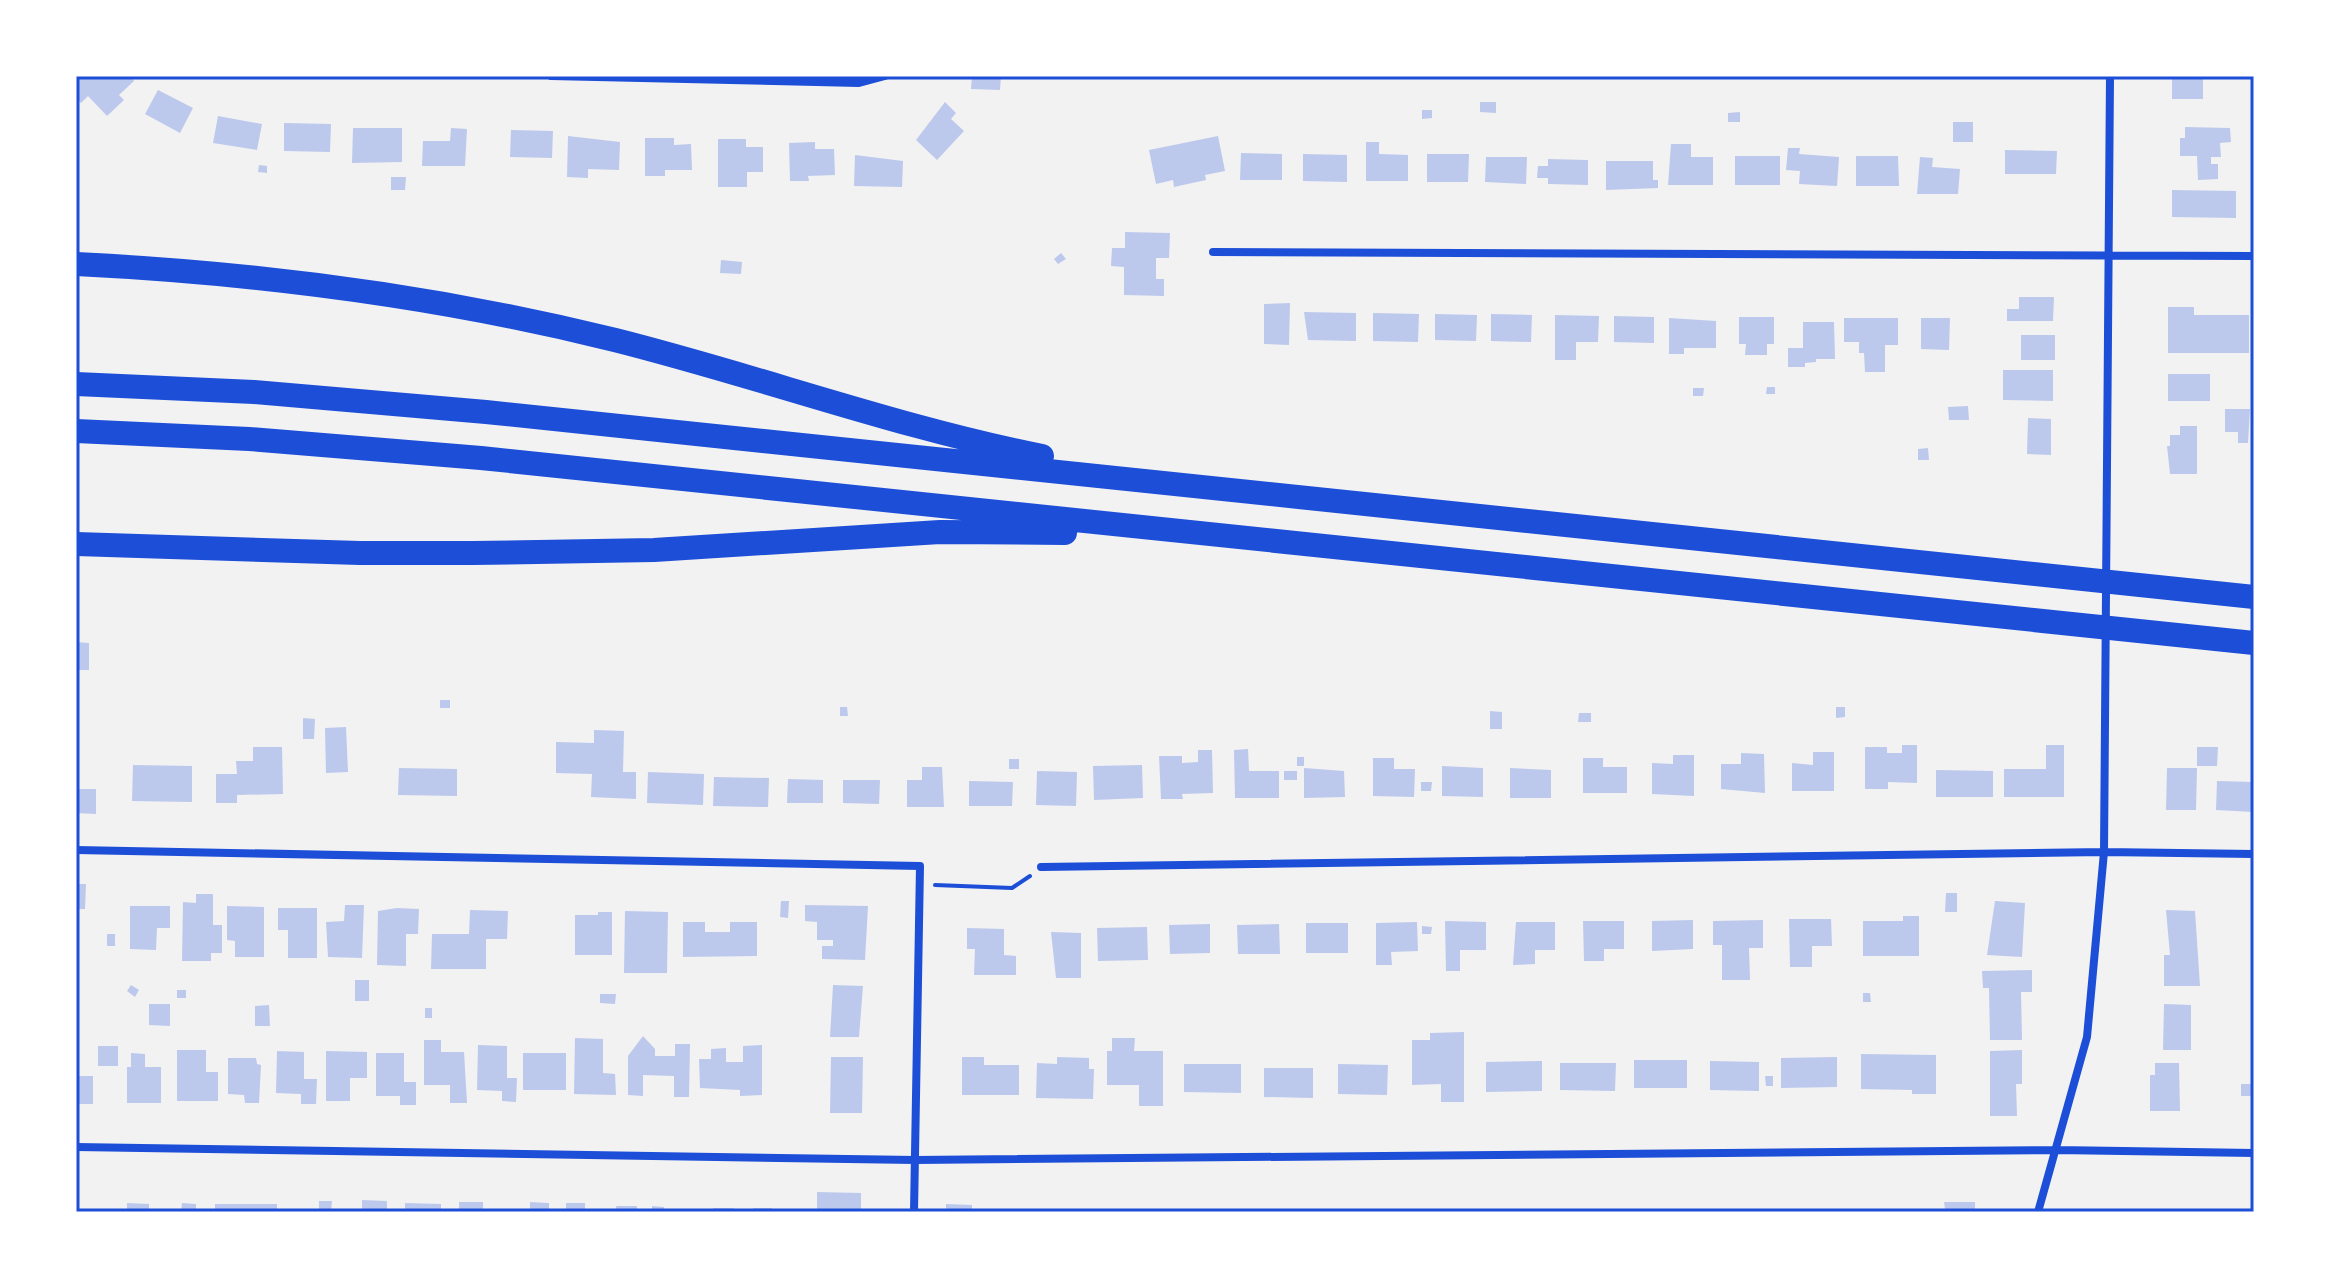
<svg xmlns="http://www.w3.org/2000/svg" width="2330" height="1288" font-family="'Nunito Sans',sans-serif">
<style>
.building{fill:#bdc9ec}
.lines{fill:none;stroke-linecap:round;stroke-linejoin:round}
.path{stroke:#1d4ed8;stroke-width:4}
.minor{stroke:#1d4ed8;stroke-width:8}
.motorway{stroke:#1d4ed8;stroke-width:24}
.neatline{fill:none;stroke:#1d4ed8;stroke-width:3}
</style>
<rect width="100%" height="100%" fill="#f2f2f2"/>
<path class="building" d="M76,76H130L134,81L119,95L124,100L107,116L88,96L81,103L76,98Z
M972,76H1001L1000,90L971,89Z
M2172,76H2203V99H2172Z
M158,90L193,108L180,133L145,114Z
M945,102L956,113L951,119L964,131L937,160L916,140Z
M1480,102H1496V113L1480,112Z
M1422,110H1432V118L1422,119Z
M1740,112V122H1728V113Z
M218,116L262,124L257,150L213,143Z
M1953,122H1973V142H1953Z
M284,123L331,124L330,152L284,151Z
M2185,127L2230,128L2231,142L2220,143L2221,157H2211V164H2218V179L2198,180L2197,156H2180V138H2185Z
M353,128H402V162L352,163Z
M451,128L467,129L465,166H422L423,141H450Z
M511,130L553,131L552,158L510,157Z
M568,136L620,142L619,170L588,169V178L567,177Z
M1218,136L1225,171L1205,175L1206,180L1174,187L1173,180L1156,184L1149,150Z
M645,138H674V145L691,144L692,170H665V176H645Z
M718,139H746V147H763V172H747V187H718Z
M815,142V149H834L835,175L808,176L809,181H790L789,143Z
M1366,142H1379V154L1408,155V181H1366Z
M1671,144H1691V157H1713V185H1668Z
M1788,148H1800L1799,154L1839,157L1837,186L1799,184L1800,171L1786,170Z
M2005,150L2057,151L2056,174H2005Z
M1241,153L1282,154V180H1240Z
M1303,154L1347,155V182L1303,181Z
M1427,154H1469L1468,182H1427Z
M855,155L903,161L902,187L854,186Z
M1735,156H1780V185H1735Z
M1856,156H1898L1899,186H1856Z
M1486,157H1527L1526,184L1485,182Z
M1920,157L1933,158L1932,167L1960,169L1958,194H1917Z
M1548,159L1588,160V185L1548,184V178H1537L1538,166H1548Z
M1606,161H1653V180H1658V188L1606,190Z
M259,165L267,166V173L258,172Z
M391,177H406L405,190H391Z
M2172,190L2236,191V218L2172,217Z
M1125,232L1170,233L1169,258H1156V279H1164V296L1124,295V267L1111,266L1112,248H1125Z
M1061,253L1066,259L1058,264L1054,259Z
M721,260L742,262L741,274L720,273Z
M2019,297H2054L2053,321H2007V309H2019Z
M1290,303L1289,345L1264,344V304Z
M2168,307H2194V315H2249V353H2168Z
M1304,312L1356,313V341L1308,340Z
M1373,313L1419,314L1418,342L1373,341Z
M1435,314L1477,315L1476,341L1435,340Z
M1491,314L1532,315L1531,342L1491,341Z
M1555,315L1599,316L1598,342H1576V360H1555Z
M1614,316L1654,317V343L1614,342Z
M1739,317H1774V344H1767V355H1745L1746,344H1739Z
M1669,318L1716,321V348H1684V354H1669Z
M1844,318H1898V345H1885V372H1865L1864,353H1859V342H1844Z
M1921,318H1950L1949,350L1921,349Z
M1803,322H1834L1835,359H1816V362L1805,363V367H1788V348H1803Z
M2021,335H2055V360H2021Z
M2003,370H2053V401L2003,400Z
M2168,374H2210V401H2168Z
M1767,387H1775V394H1766Z
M1693,388H1704L1703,396H1693Z
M1968,406L1969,420H1949L1948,407Z
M2225,409H2250L2248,443H2238V432H2225Z
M2028,418L2051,419V455L2027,454Z
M2180,426H2197V474H2170L2167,446H2170V435H2180Z
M1928,448L1929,460H1918V449Z
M76,642L89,643V670H76Z
M440,700H450V708H440Z
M840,707H847L848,716H840Z
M1836,707H1845V717L1836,718Z
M1490,711L1502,712V729H1490Z
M1579,713H1591V722H1578Z
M303,718L315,719L314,739H303Z
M346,727L348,772L326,773L325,728Z
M594,730L624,731L623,772H636V799L591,797L592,774L556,773V742L594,743Z
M1902,745H1917V783L1888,782V789H1865V747H1887V753H1902Z
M2046,745H2064V797H2004V769H2046Z
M253,747H282L283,794L237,795V803H216V774H237L236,761H253Z
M2197,747H2218L2217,766H2197Z
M1248,749L1249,771H1279V798H1235L1234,750Z
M1198,750H1212L1213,793L1182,794L1183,799H1161L1159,756H1182V763L1198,762Z
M1813,752H1834V791H1792V763L1813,765Z
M1741,753L1764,754L1765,793L1721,789V764H1741Z
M1673,755H1694V796L1652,794V763L1673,764Z
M1297,757H1304V766H1297Z
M1373,758H1394V769H1415L1414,797L1373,796Z
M1583,758H1603V767H1627V793H1583Z
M1009,759H1019V769H1009Z
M133,765L192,766V802L132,801Z
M1142,765L1143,798L1094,800L1093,766Z
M1442,766L1483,768V797L1442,796Z
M922,767H942L944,807H907V780H922Z
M399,768L457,769V796L398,795Z
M1304,768L1344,771L1345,797L1304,798Z
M1510,768L1551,770V798H1510Z
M2167,768H2197L2196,810H2166Z
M1936,770L1993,771V797H1936Z
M1037,771L1077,772L1076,806L1036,805Z
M1284,771H1297V780H1284Z
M648,772L704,774L703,805L647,803Z
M714,777L769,778L768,807L713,806Z
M788,779L823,780V803H787Z
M843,780H880L879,804L843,803Z
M969,781L1013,782L1012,806H969Z
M2217,781L2254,782L2253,812L2216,810Z
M1421,782H1432L1431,791H1421Z
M76,789H96V814L76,813Z
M76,884H86L85,909H76Z
M1946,893H1957V912H1945Z
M196,894H213V925H222V953H211V961H182L183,902L196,903Z
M781,901H789L788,918L780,917Z
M1995,901L2025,903L2022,957L1987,955Z
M345,905H364L362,958L328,957L326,922L344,921Z
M805,905L868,906L865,960L822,959V946H833V940H817V922L805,921Z
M130,906H170V928H157L156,950L130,949Z
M227,906L264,907V957H235V941L227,940Z
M278,908H317V958H288V930H278Z
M397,908L419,909L418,934H406V966L377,965L378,911Z
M470,910L508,911L507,939H486V969H431L432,934H469Z
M2166,910L2195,911L2200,986H2164V955H2170Z
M625,911L668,912L667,973H624Z
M598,912H612V955H575V915H598Z
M1903,916H1919V956H1863V921H1903Z
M1789,919H1831L1832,946H1812V967H1790Z
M1693,920V949L1652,951V921Z
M1763,920V948H1749L1750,980H1722V945H1713V921Z
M1445,921L1486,922V950H1460V971H1446Z
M1583,921H1624V949H1604V961H1584Z
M683,922H705V932H730V922H757V956L683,957Z
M1417,922L1418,951L1391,952L1392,965H1376V923Z
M1516,922H1555V950H1535V964L1513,965Z
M1306,923H1348V953H1306Z
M1210,924V953L1170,954L1169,925Z
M1279,924L1280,954H1238L1237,925Z
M1422,926L1432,927L1431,934H1422Z
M1147,927L1148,960L1098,961L1097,928Z
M967,928L1004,929V955L1016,956V975H974L975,949H967Z
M1051,932L1081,933V978H1056Z
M107,934H115V946H107Z
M2032,970V992H2021L2022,1040H1990L1989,988H1983L1982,971Z
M355,980H369V1001H355Z
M131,985L139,990L135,997L127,991Z
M833,985L863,986L859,1037H830Z
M177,990H186V998H177Z
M1863,993H1870L1871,1002H1863Z
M600,994H616L615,1004L600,1003Z
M149,1004H170V1026L149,1025Z
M2164,1004L2191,1005V1050H2163Z
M269,1005L270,1026H255V1006Z
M425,1008H432V1018H425Z
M1464,1032V1102H1441V1084L1412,1085V1040H1430V1033Z
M643,1036L655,1049V1056H675V1044H690L689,1097H674V1076L643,1075V1096L628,1095V1056Z
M575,1038L603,1039V1073L615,1074L616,1095L574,1094Z
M1112,1038H1135L1134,1051H1163V1106H1139V1085H1107V1051H1112Z
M424,1040H441V1052H464L467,1103H450V1085H424Z
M478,1045L507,1046V1078H517L516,1102L502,1101V1091L477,1090Z
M762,1045V1095L740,1096V1090L700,1088L699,1059H711V1049L726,1048V1062H743V1046Z
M98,1046H118V1066H98Z
M177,1050H206V1072H218V1101H177Z
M2022,1050V1084H2016L2017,1116H1990V1051Z
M277,1051L304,1052V1079H317L316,1104H301V1094L276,1093Z
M326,1051L367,1052V1078H350V1101H326Z
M131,1053L145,1054V1067H161V1103H127V1067H131Z
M376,1053H404V1082H416V1105H400V1096H376Z
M523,1053H566V1090H523Z
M1861,1054L1936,1055V1094H1912V1090L1861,1089Z
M831,1057H863L862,1113H830Z
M962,1057H984V1065H1019V1095H962Z
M1057,1057L1089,1058V1069H1094L1093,1099L1036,1098L1037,1063L1057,1064Z
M1837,1057V1087L1781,1088V1058Z
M228,1058H256L257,1064L261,1065L259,1103H245L244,1095L228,1094Z
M1634,1060H1687V1088H1634Z
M1542,1061V1091L1486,1092V1062Z
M1710,1061L1759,1062V1091L1710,1090Z
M1560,1063H1616L1615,1091L1560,1090Z
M2155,1063H2179L2180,1111H2150V1075H2155Z
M1184,1064H1241V1093L1184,1092Z
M1338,1064L1388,1065L1387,1095L1338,1094Z
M1264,1068H1313V1098L1264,1097Z
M76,1076H93V1104H76Z
M1765,1076H1773V1086H1766Z
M2241,1084H2251V1096H2241Z
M817,1192L861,1193V1212H817Z
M362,1200L387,1201V1212H362Z
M319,1201H332L331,1212H319Z
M459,1202H483V1212H459Z
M530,1202L549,1203V1212H530Z
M1944,1202H1975V1212H1936L1945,1209Z
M127,1203L149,1204V1212H127Z
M182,1203L196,1204V1212H181Z
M405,1203L441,1204V1212H405Z
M566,1203H585V1212H566Z
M215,1204H277V1212H215Z
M946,1204L972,1205V1212H946Z
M616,1206H637V1212H617Z
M652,1206L664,1207V1212H652Z
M713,1208H734V1212H713Z
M753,1208H772V1212H753Z
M296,1209H318V1212H296Z"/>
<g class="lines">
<path class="path" d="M935,885L1012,888L1030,876"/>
<path class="minor" d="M551,76L859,83L885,76
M1213,252L2254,256
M76,850L920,866L914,1212
M1041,867L2104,852L2254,854
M76,1147L915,1160L2057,1150L2254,1153
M2038,1212L2087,1037L2104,852L2110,76"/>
<path class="motorway" d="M76,264C258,273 438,296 615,340C758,376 897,427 1042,456
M76,384L254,392L486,412L2254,597
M76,431L249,439L481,458L2254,643
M76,544L360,553H473L654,550L940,532L1065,533"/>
</g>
<rect width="2330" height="1288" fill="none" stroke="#ffffff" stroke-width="156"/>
<rect x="78" y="78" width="2174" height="1132" class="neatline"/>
</svg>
